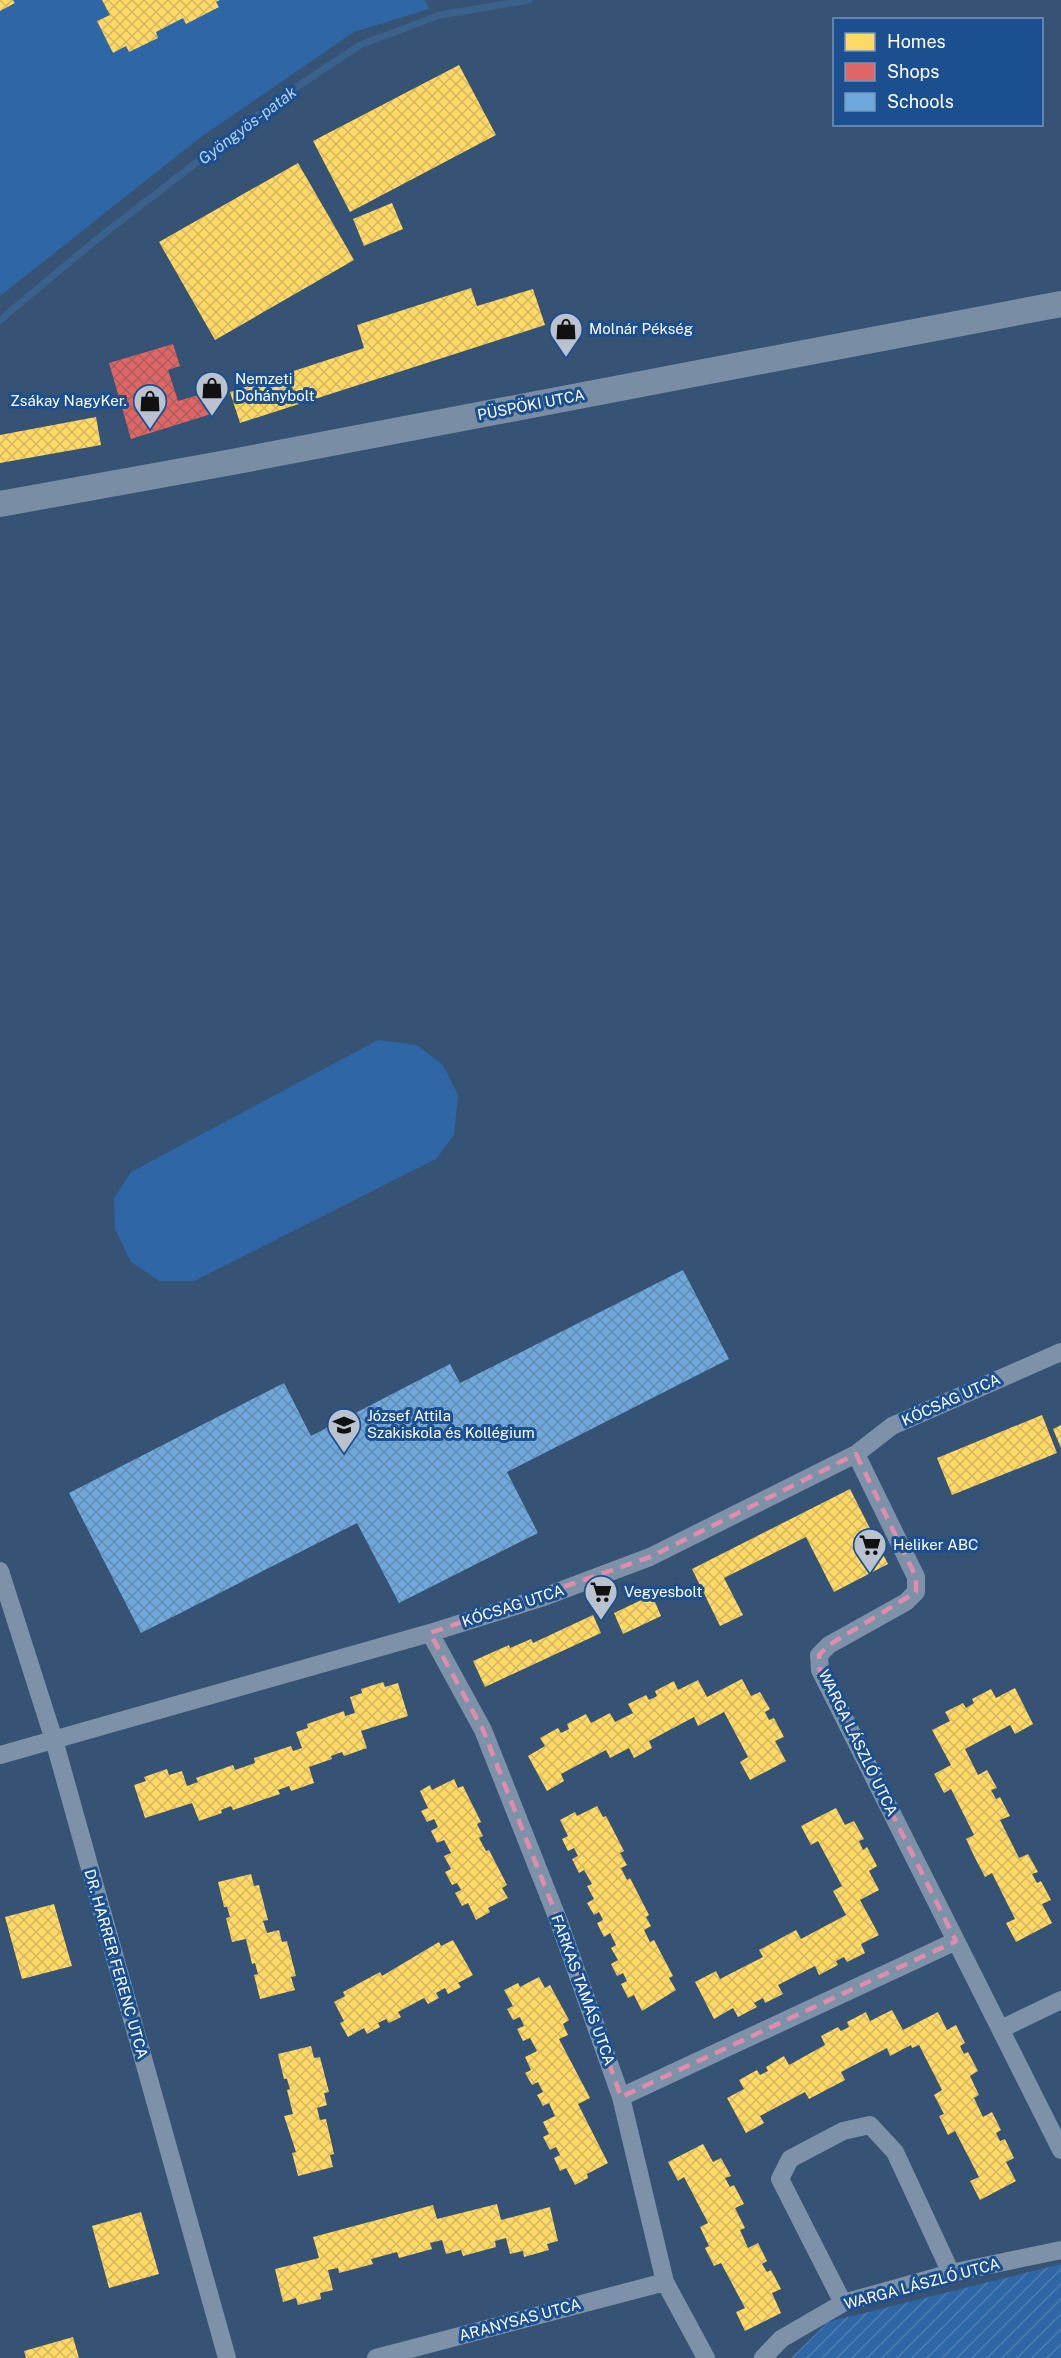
<svg xmlns="http://www.w3.org/2000/svg" width="1061" height="2358" font-family="'Public Sans',sans-serif">
<style>
.park{fill:#2f66a5}
.garden{fill:url(#garden-furrows)}
.homes{fill:url(#homes-cross-hatch)}
.shops{fill:url(#shops-cross-hatch)}
.schools{fill:url(#schools-cross-hatch)}
.lines{fill:none;stroke-linecap:round;stroke-linejoin:round}
.stream{stroke:#3b618d;stroke-width:7}
.street{stroke:#7d92a8;stroke-width:18}
.secondary{stroke:#798da4;stroke-width:26}
.marked{fill:none;stroke:#e08cad;stroke-width:4.5;stroke-dasharray:12 8;stroke-linejoin:round}
.labels{text-anchor:middle;stroke-width:6;stroke-linejoin:round;paint-order:stroke}
.poi-label{font-size:15px;fill:#fff;stroke:#1b4f8f;text-anchor:start}
.street-label{font-size:15px;fill:#fff;stroke:#1b4f8f}
.water-label{font-size:16px;font-style:italic;fill:#b5d3f5;stroke:#1b4f8f}
</style>
<defs>
<pattern id="garden-furrows" width="10" height="10" patternUnits="userSpaceOnUse" patternTransform="scale(1.5)"><rect width="10" height="10" fill="#2f66a5"/><path d="M-1 1l2-2M0 10L10 0M9 11l2-2" fill="none" stroke="#4e7db2"/></pattern>
<pattern id="homes-cross-hatch" width="8" height="8" patternUnits="userSpaceOnUse" patternTransform="scale(1.5)"><rect width="8" height="8" fill="#ffd966"/><path d="M0 0l8 8M0 8l8-8" fill="none" stroke="#d2b660"/></pattern>
<pattern id="shops-cross-hatch" width="8" height="8" patternUnits="userSpaceOnUse" patternTransform="scale(1.5)"><rect width="8" height="8" fill="#e06666"/><path d="M0 0l8 8M0 8l8-8" fill="none" stroke="#ac5d5d"/></pattern>
<pattern id="schools-cross-hatch" width="8" height="8" patternUnits="userSpaceOnUse" patternTransform="scale(1.5)"><rect width="8" height="8" fill="#6fa8dc"/><path d="M0 0l8 8M0 8l8-8" fill="none" stroke="#648cb1"/></pattern>
</defs>
<rect width="100%" height="100%" fill="#365274"/>
<path class="park" d="M0,0H425L429,9L354,32L201,137L0,296Z
M378,1040L417,1045L443,1065L458,1095L454,1135L436,1159L194,1281H159L131,1262L115,1229L114,1198L131,1172Z"/>
<path class="garden" d="M1061,2264V2358H791L828,2322Z"/>
<path class="homes" d="M0,0H13L15,3L0,11Z
M102,0H220L216,2L219,7L186,24L183,18L156,32L158,38L129,52L126,46L113,53L97,21L110,15Z
M459,65L496,135L350,212L313,141Z
M298,163L354,260L215,340L159,242Z
M392,203L403,229L364,246L353,219Z
M471,288L477,306L533,289L545,325L240,423L230,392L364,348L357,325Z
M96,417L101,445L0,463V435Z
M1042,1415L1057,1453L952,1495L937,1458Z
M1061,1425V1448L1053,1429Z
M850,1489L888,1564L834,1592L806,1537L724,1578L743,1615L720,1626L692,1569Z
M652,1595L661,1616L623,1634L614,1613Z
M593,1615L601,1633L485,1687L473,1661L509,1645L510,1648L531,1639L533,1643Z
M742,1679L751,1696L760,1692L770,1709L765,1712L769,1720L774,1718L784,1737L775,1741L786,1761L750,1780L740,1762L748,1757L724,1712L698,1726L694,1717L649,1741L652,1748L634,1758L629,1748L610,1758L606,1750L561,1774L564,1781L547,1791L528,1756L545,1746L540,1738L558,1728L561,1733L569,1729L567,1724L586,1714L591,1723L610,1713L615,1722L633,1713L628,1704L646,1695L649,1700L657,1696L655,1691L674,1681L678,1690L698,1680L707,1697Z
M383,1682L385,1687L398,1683L408,1716L361,1731L367,1748L344,1756L342,1752L331,1756L332,1759L309,1767L314,1783L291,1791L289,1786L278,1790L280,1794L233,1810L231,1806L221,1810L222,1813L199,1821L192,1803L145,1818L134,1785L146,1781L144,1777L167,1769L169,1775L182,1771L187,1786L198,1782L196,1778L233,1765L235,1770L255,1763L254,1758L291,1746L293,1751L302,1748L296,1732L308,1728L307,1724L344,1711L345,1716L355,1713L350,1697L362,1693L361,1689Z
M1015,1688L1033,1724L1015,1734L1010,1725L965,1749L978,1775L987,1770L997,1788L991,1790L996,1799L1000,1797L1010,1816L1000,1820L1019,1858L1028,1854L1038,1872L1032,1874L1037,1883L1041,1881L1051,1900L1042,1904L1052,1923L1016,1942L1006,1923L1015,1919L992,1873L985,1877L975,1858L966,1839L974,1835L951,1789L944,1793L934,1774L951,1765L932,1730L950,1721L945,1712L963,1703L966,1708L974,1703L972,1699L991,1689L996,1698Z
M454,1779L458,1788L463,1786L481,1822L477,1824L483,1836L479,1838L486,1851L489,1850L507,1885L502,1888L508,1898L488,1908L490,1912L476,1920L468,1903L462,1906L455,1893L461,1890L457,1883L452,1885L445,1872L451,1869L444,1856L451,1853L444,1840L437,1843L431,1831L438,1827L434,1819L427,1822L421,1811L428,1808L420,1791L430,1785L432,1790Z
M597,1806L603,1817L606,1816L624,1851L620,1853L627,1865L621,1868L627,1880L630,1878L649,1915L646,1917L651,1926L644,1930L650,1942L654,1940L673,1976L669,1978L676,1990L642,2011L634,1995L628,1998L621,1984L627,1981L623,1973L617,1976L611,1964L618,1960L611,1948L616,1945L610,1933L604,1937L597,1923L603,1920L599,1912L594,1915L587,1903L594,1899L587,1886L592,1884L584,1870L579,1873L572,1859L578,1856L574,1848L568,1851L562,1839L568,1836L560,1820L575,1812L577,1816Z
M836,1808L845,1825L854,1821L864,1839L859,1841L863,1850L867,1847L877,1866L869,1871L879,1890L860,1900L879,1935L861,1944L865,1953L847,1962L844,1957L836,1961L838,1965L819,1975L815,1966L778,1985L783,1994L765,2003L763,1998L754,2003L757,2007L738,2017L733,2008L714,2019L695,1982L716,1971L720,1979L763,1957L759,1950L796,1930L801,1939L846,1915L833,1891L842,1886L818,1841L811,1845L801,1826Z
M251,1874L254,1886L259,1885L268,1920L263,1921L267,1933L279,1930L282,1942L287,1941L296,1976L291,1977L295,1990L260,1999L254,1975L258,1974L255,1963L252,1964L246,1939L232,1942L226,1918L230,1917L227,1907H224L218,1882Z
M54,1904L72,1966L22,1979L5,1917Z
M453,1940L473,1975L458,1983L461,1987L448,1994L445,1988L436,1993L439,1998L428,2004L424,1998L398,2012L401,2017L389,2023L386,2019L378,2023L380,2027L367,2034L364,2028L348,2037L340,2023L344,2021L334,2002L345,1996L343,1992L380,1972L382,1976L439,1942L441,1946Z
M539,1977L545,1988L550,1985L569,2020L563,2024L568,2035L559,2039L590,2098L578,2104L608,2163L587,2174L588,2178L575,2185L566,2168L560,2171L554,2158L560,2155L556,2147L550,2150L543,2137L549,2134L543,2122L555,2116L549,2103L543,2106L537,2095L543,2092L538,2082L532,2085L525,2073L531,2070L525,2057L537,2051L530,2038L523,2041L517,2029L524,2026L520,2017L513,2020L507,2009L513,2006L504,1990L518,1983L520,1987Z
M892,2010L903,2030L938,2012L947,2030L956,2025L965,2043L960,2046L964,2054L968,2052L978,2071L970,2076L979,2095L974,2098L983,2117L992,2112L1001,2130L996,2133L1000,2141L1005,2139L1014,2158L1006,2162L1016,2181L980,2200L970,2181L979,2177L955,2131L948,2135L939,2116L944,2114L934,2095L942,2090L919,2045L912,2048L911,2045L890,2056L887,2048L841,2072L845,2080L809,2099L805,2092L760,2116L764,2123L746,2133L727,2098L744,2089L739,2080L757,2070L760,2075L768,2071L766,2067L784,2056L789,2065L825,2045L821,2036L838,2027L841,2031L849,2027L847,2022L866,2012L870,2021Z
M311,2046L314,2058L320,2057L329,2092L324,2093L327,2105L317,2108L320,2120L326,2119L334,2154L330,2155L333,2167L298,2176L292,2153L296,2152L284,2116L293,2114L287,2090L290,2089L287,2079H284L278,2054Z
M703,2144L713,2162L721,2158L731,2176L725,2178L730,2187L734,2185L744,2204L735,2208L745,2228L740,2230L748,2248L758,2243L767,2261L762,2264L767,2272L771,2270L781,2289L772,2293L781,2313L745,2331L736,2312L745,2308L721,2263L714,2266L705,2248L709,2246L700,2227L708,2223L684,2177L678,2181L668,2162Z
M497,2204L501,2220L550,2207L558,2241L547,2244L549,2250L524,2257L523,2251L510,2254L506,2238L495,2241L496,2247L463,2256L461,2250L446,2254L442,2240L430,2243L432,2249L399,2258L397,2252L371,2259L373,2264L339,2273L338,2268L328,2270L333,2290L320,2293L321,2299L298,2305L296,2298L283,2302L275,2269L319,2258L313,2237L433,2205L437,2219Z
M141,2212L159,2274L109,2288L92,2226Z
M73,2337L79,2358H26L24,2351Z"/>
<path class="shops" d="M173,344L180,366L168,370L178,401L205,393L211,414L131,439L109,363Z"/>
<path class="schools" d="M683,1270L729,1359L507,1472L538,1533L399,1603L357,1523L141,1633L69,1493L284,1383L311,1436L450,1364L460,1383Z"/>
<g class="lines">
<path class="stream" d="M0,320L96,240L280,98L360,45L440,15L529,0"/>
<path class="street" d="M856,1454L916,1577V1592L906,1602L829,1645L819,1655L820,1670L1061,2150
M0,1571L54,1740L227,2358
M430,1633L483,1730L559,1922L621,2097L665,2282L706,2358
M0,1755L430,1633L541,1598L650,1557L856,1454L892,1426L1061,1352
M1001,2029L1061,2000
M621,2097L956,1941
M843,2303L780,2179L790,2159L843,2131L870,2125L895,2152L951,2273
M376,2358L665,2282
M763,2358L781,2339L843,2303L951,2273L1061,2250"/>
<path class="secondary" d="M0,504L232,462L1061,304"/>
</g>
<path class="marked" d="M856,1454L916,1577V1592L829,1645L819,1655L820,1670L956,1941L621,2097L559,1922L483,1730L430,1633L650,1557Z"/>
<defs>
<g id="shop-pin" transform="scale(1.725)"><path d="M0 17L-7.5 6A9.5 9.5 0 1 1 7.5 6Z" fill="#b9c2ce" stroke="#1b4f8f"/><path d="M-5-2.5h2.3a2.7 3.5 0 0 1 5.4 0H5L5.5 6h-11ZM-1.5-2.5h3a1.5 2.3 0 0 0-3 0Z" fill="#111"/></g>
<g id="school-pin" transform="scale(1.725)"><path d="M0 17L-7.5 6A9.5 9.5 0 1 1 7.5 6Z" fill="#b9c2ce" stroke="#1b4f8f"/><path d="M0-5L7-2L0 1L-7-2ZM-4 1L0 2.5L4 1V4Q0 6-4 4Z" fill="#111"/></g>
<g id="supermarket-pin" transform="scale(1.725)"><path d="M0 17L-7.5 6A9.5 9.5 0 1 1 7.5 6Z" fill="#b9c2ce" stroke="#1b4f8f"/><path d="M-6-5.5h2.5l.6 2H6L4.5 2H-2.5L-4.4-4H-6ZM-1.5 3.2a1.3 1.3 0 1 0 .1 0ZM3 3.2a1.3 1.3 0 1 0 .1 0Z" fill="#111"/></g>
</defs>
<g fill-rule="evenodd">
<use href="#shop-pin" x="566" y="329"/>
<use href="#shop-pin" x="212" y="388"/>
<use href="#shop-pin" x="150" y="401"/>
<use href="#school-pin" x="344" y="1425"/>
<use href="#supermarket-pin" x="870" y="1545"/>
<use href="#supermarket-pin" x="601" y="1592"/>
</g>
<g class="labels">
<g class="poi-label">
<text x="589" y="334">Molnár Pékség</text>
<text x="235" y="384">Nemzeti<tspan x="235" dy="17">Dohánybolt</tspan></text>
<text x="127" y="406" text-anchor="end">Zsákay NagyKer.</text>
<text x="367" y="1421">József Attila<tspan x="367" dy="17">Szakiskola és Kollégium</tspan></text>
<text x="893" y="1550">Heliker ABC</text>
<text x="624" y="1597">Vegyesbolt</text>
</g>
<g class="street-label">
<text transform="translate(531 405) rotate(-11)" y="5">PÜSPÖKI UTCA</text>
<text transform="translate(951 1400) rotate(-24)" y="5">KÓCSAG UTCA</text>
<text transform="translate(513 1606) rotate(-18)" y="5">KÓCSAG UTCA</text>
<text transform="translate(858 1743) rotate(64)" y="5">WARGA LÁSZLÓ UTCA</text>
<text transform="translate(116 1964) rotate(74)" y="5">DR. HARRER FERENC UTCA</text>
<text transform="translate(583 1990) rotate(70)" y="5">FARKAS TAMÁS UTCA</text>
<text transform="translate(922 2284) rotate(-15)" y="5">WARGA LÁSZLÓ UTCA</text>
<text transform="translate(520 2320) rotate(-15)" y="5">ARANYSAS UTCA</text>
</g>
<g class="water-label">
<text transform="translate(247 125) rotate(-37)" y="6">Gyöngyös-patak</text>
</g>
</g>
<rect x="833" y="18" width="210" height="108" fill="#1b4f8f" stroke="#7695bc" stroke-width="1.5"/>
<rect x="845" y="33" width="30" height="18" fill="#ffd966" stroke="#7695bc" stroke-width="1.5"/>
<text x="887" y="48" font-size="18" fill="#ffffff">Homes</text>
<rect x="845" y="63" width="30" height="18" fill="#e06666" stroke="#7695bc" stroke-width="1.5"/>
<text x="887" y="78" font-size="18" fill="#ffffff">Shops</text>
<rect x="845" y="93" width="30" height="18" fill="#6fa8dc" stroke="#7695bc" stroke-width="1.5"/>
<text x="887" y="108" font-size="18" fill="#ffffff">Schools</text>
</svg>
